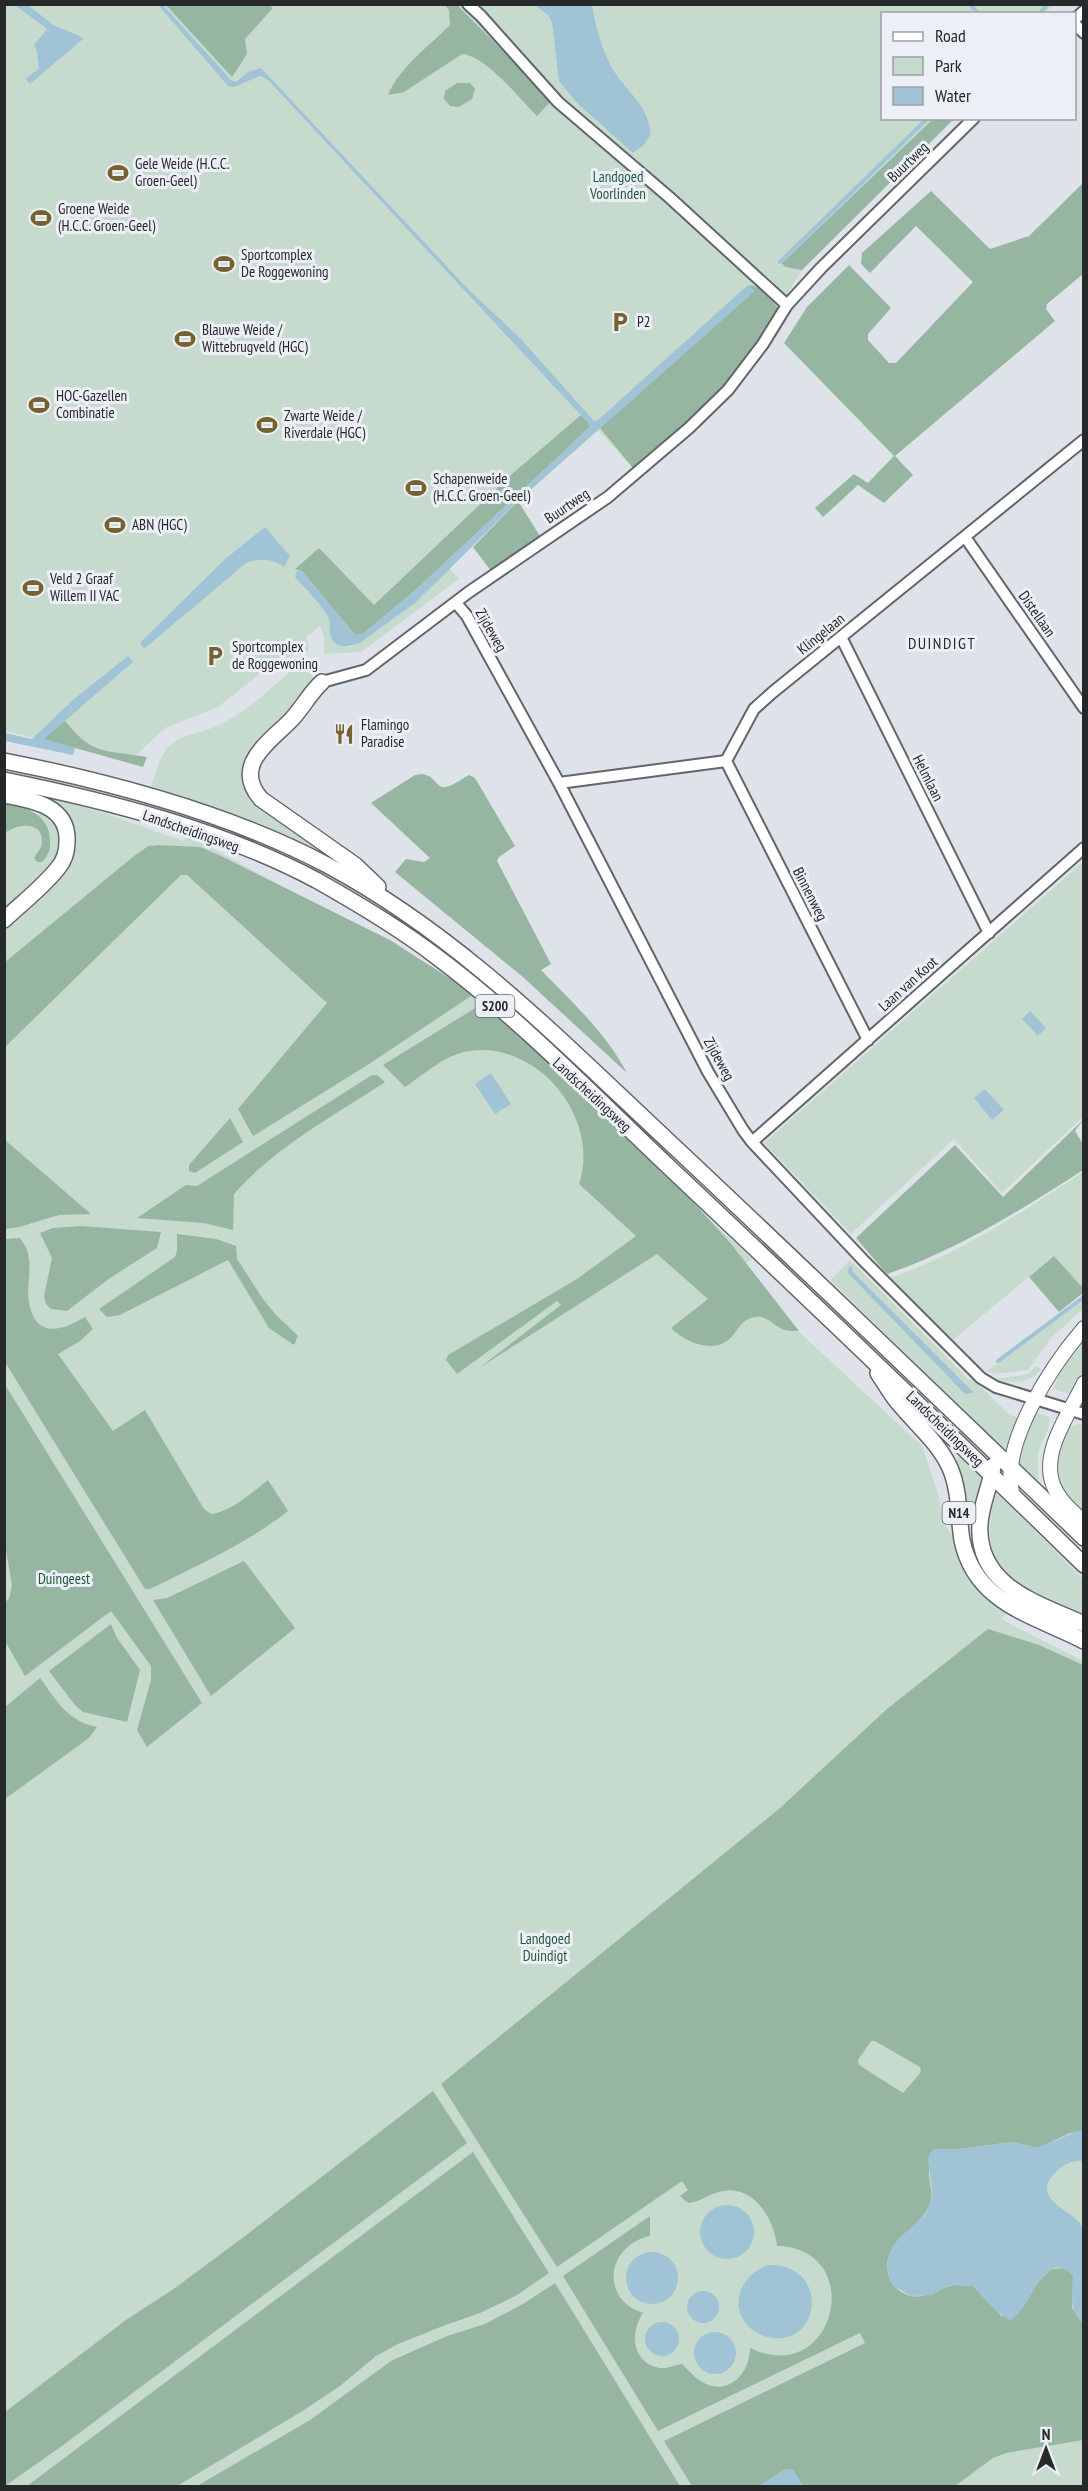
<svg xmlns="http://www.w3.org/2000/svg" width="1088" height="2491" font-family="'PT Sans Narrow',sans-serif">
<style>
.green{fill:#c6dbcd}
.forest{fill:#96b6a1;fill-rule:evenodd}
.water{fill:#a0c4d6}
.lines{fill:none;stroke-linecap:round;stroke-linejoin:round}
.stream{stroke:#a0c4d6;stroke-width:4}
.street-casing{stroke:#62666b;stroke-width:14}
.secondary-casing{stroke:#62666b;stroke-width:16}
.primary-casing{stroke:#62666b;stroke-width:18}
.street{stroke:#fff;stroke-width:10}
.secondary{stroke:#fff;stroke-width:14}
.primary{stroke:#fff;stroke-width:15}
.labels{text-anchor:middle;stroke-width:6;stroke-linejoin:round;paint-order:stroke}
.shield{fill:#ecf0f6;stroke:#616467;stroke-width:1.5}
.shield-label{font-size:14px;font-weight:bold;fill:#26282a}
.street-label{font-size:15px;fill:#26282a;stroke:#ecf0f6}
.poi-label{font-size:15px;fill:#26282a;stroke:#ecf0f6;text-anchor:start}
.park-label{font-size:15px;fill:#23593b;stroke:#ecf0f6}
.neighbourhood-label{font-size:16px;letter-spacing:1.5px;fill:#26282a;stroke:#ecf0f6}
</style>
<rect width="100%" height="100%" fill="#dee3e9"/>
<path class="green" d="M4,5H1054L1044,13L882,14V118L933,119L782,263L785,267L802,270L767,327L633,468L583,414L360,627L330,620L333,641L342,646L351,647L415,603L449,568L459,579L361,652L324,654V637L320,626L306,637L309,647L307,653L296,654L280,660L300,642L218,707L165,728L130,761L5,731Z
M296,666C306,666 310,672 315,680V684L246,757L243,767L244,782L254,801L349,869L235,815L151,786C155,775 158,761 165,751C175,736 193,735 209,729C241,718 266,692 291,671V668Z
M44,796L107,814L183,841L189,836L435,968L485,1002L479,1005L752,1259L740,1268L798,1331L922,1446L939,1496L942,1522L1011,1610L1001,1619L1083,1661V2486H5V989L157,845L147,846L134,856L5,962L4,808L40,815Z
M1083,862V1117L1002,1193L954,1139L851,1234L764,1143Z
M1083,1172V1288L1054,1256L953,1340L890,1278C960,1254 1022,1212 1083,1172Z
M850,1260L969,1380L972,1379L1010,1415L1020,1418L1009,1454L830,1280Z
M1082,1299L1083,1309L1051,1338L1028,1370L994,1374L987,1371Z
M1083,1338C1083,1358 1086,1377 1072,1393H1066L1054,1389C1058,1370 1072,1354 1083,1338Z
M1036,1366L1041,1369C1030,1384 1014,1384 997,1379L1028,1374Z
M1037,1413L1049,1417C1051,1428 1045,1435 1041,1445C1037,1456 1037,1467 1039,1479L1035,1481L1015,1461L1031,1418Z
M1083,1423V1514L1062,1490L1054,1465L1066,1428Z
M961,1455L982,1475L972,1514L963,1512L953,1463Z
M997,1492L1083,1579V1618C1023,1589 970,1571 997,1492Z"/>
<path class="forest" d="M456,4L552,100L537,116C520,99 485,55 462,54L404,92L388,95C399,68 429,46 450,25L449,10L445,5Z
M271,5L272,9L245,39L247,54L232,77L166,5Z
M457,83H470L475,89L472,99L459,107L450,106L444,99L445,91Z
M933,119H954L802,270L785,267L782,263Z
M1083,183V274L1047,304L1046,309L1055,321L895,456L913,475L884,503L858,485L823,517L815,508L854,474L868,483L894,456L784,343L807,307L849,265L891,308L868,334V340L889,363H896L973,282L916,226L870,273L861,264L862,253L931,191L990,249L1029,236Z
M748,285C762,286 773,298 779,311C767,327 758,345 745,360C713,402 674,435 633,468L600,428L754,291Z
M581,415L591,426L418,588L363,634L355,635L302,571L295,569L319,548L374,605L512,474Z
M518,501L540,536L491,571L473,547Z
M65,721C93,756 106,750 147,757L143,767L43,739Z
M422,774C434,776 434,783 442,787C449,789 463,778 469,775L475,778L515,846L499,857L497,861L551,964L541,970C572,1002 606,1033 627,1073L524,978L395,872L406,859L424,862L430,858L371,803L415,775Z
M5,803C27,807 50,815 50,841C51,849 48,856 42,862H37L34,858C37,852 42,849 42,841C42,820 16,824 5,833Z
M157,845L200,847L221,856L390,940L474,994L369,1064L253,1136L238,1109L327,1003L187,875H181L5,1047V962L134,856L148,846Z
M485,1002L677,1184L732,1245L799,1331C794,1331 788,1331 784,1330C774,1326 767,1315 755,1317C740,1319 738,1333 727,1341C710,1353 684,1341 671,1328L708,1299L657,1254L479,1368L561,1305L557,1301L457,1374L446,1360L448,1355L577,1279L636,1236L579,1184C601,1118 538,1041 469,1051C446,1054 423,1075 405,1087L383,1065Z
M372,1075H377L385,1082C334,1116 275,1147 234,1194L233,1230L204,1223L137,1218L186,1185L197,1186Z
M230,1118L243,1142L195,1173L189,1171V1165Z
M1083,1120L1075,1131L1083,1144V1170C1021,1210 957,1250 887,1274L856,1238L955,1145L1003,1197Z
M4,1140H5L91,1214L59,1215L19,1227L5,1229Z
M81,1226L161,1232L157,1248L110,1278L67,1311L51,1309L46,1304L44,1296L52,1258L40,1233L53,1228Z
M177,1234L216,1239L236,1246L237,1259L263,1299L276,1315L298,1336L294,1345L269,1328L228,1260L120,1315L107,1317L99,1309L175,1257L177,1251Z
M20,1238C22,1242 26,1246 27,1250C33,1266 26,1285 29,1302C35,1339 62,1331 85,1317L93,1329L80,1341L58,1354L113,1431L145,1410L204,1509L211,1514C233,1511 251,1493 268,1480L288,1511C246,1544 198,1565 150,1589H145L5,1362V1239Z
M1054,1256L1083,1288V1293L1059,1312L1029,1277Z
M4,1383L202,1703L147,1747L137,1730L151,1680V1666L111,1611L25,1676L5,1641V1602L9,1599L12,1585L4,1539Z
M244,1561L295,1628L211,1696L153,1600L167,1598Z
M111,1624L117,1638L140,1670L127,1722L83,1712L75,1705L49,1671Z
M988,1629L1039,1645L1083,1665V2131L1070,2133L1038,2148L1011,2142L960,2149H935C933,2156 929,2164 929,2171C928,2182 934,2192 930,2203C920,2232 876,2240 890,2280C893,2287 903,2295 911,2296C926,2299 936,2289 950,2286C956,2284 966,2286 973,2286L1002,2317L1050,2270C1060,2267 1065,2267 1073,2275L1072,2308L1083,2323V2440L1006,2453L993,2458L955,2486H803L793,2470H784L759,2486H692L664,2441L865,2343L860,2333L658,2431L563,2276L650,2216V2236C607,2245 599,2299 643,2313C630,2332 631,2362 659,2368C668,2369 674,2365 682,2364C689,2371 695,2378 704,2383C730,2396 750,2372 750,2348C836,2389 868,2248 777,2246C774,2218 752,2182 719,2192C707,2195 701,2202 688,2203L680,2196L688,2190L682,2181L557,2267L441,2084L780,1808L887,1709ZM871,2041H875L920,2067L921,2072L903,2093L859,2065L858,2060Z
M40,1678C56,1700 68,1722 97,1727L89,1738L5,1799V1707Z
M433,2091L467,2143L62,2446L5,2486V2412L126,2320L175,2288L245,2236Z
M473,2152L549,2273L517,2295L480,2313L443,2326L398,2344L376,2356L340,2386L304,2410L177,2486H27Z
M555,2283L680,2486H197L310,2420L391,2361L447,2336L485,2324L523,2304Z"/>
<path class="water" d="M15,5H28L53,25L80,36L83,39L30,84L25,79L39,69L37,52L34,45L47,29Z
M158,5H163L231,80L236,82L248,72L261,68L469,290L520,338L594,421L598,420L748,285L755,291L518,501L415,603L361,642C349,648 333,650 330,633C329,628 331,623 329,619C322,604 306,590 295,577L297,571H302L355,635L363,634L418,588L591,426L268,80L260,76L234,87L228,86Z
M535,5H592C596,28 602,51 614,71C629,95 647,103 651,134L643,146L633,153L576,102L559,81L552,22L548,15Z
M265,527L290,556L284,567C272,558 260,558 246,563L144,649L140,643L225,559Z
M128,656L133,662L44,739L75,748L73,755L5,741V733L32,739L74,699Z
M1030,1011L1046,1028L1038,1036L1022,1019Z
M491,1073L511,1104L495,1114L475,1084Z
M985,1089L1004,1110L992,1120L974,1098Z
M849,1267H852V1271L974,1393L965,1394L848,1273Z
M1078,2131H1083V2161C1074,2160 1064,2164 1057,2171C1027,2199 1072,2209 1081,2225C1082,2228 1083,2231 1083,2235V2323C1068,2312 1073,2292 1073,2275C1042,2244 1030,2316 1009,2320L995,2310L973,2286L950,2285L932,2295L911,2296L891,2284C875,2234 922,2234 931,2201C934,2189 929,2173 928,2160L929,2154L935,2149H960L1012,2142L1038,2148Z
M700 2232a27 27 0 1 1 54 0a27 27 0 1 1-54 0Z
M626 2278a26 26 0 1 1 52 0a26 26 0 1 1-52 0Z
M769,2265C829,2264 822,2344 773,2338C763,2337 755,2333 748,2326C727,2304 743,2272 769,2265Z
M687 2307a16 16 0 1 1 32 0a16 16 0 1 1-32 0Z
M645 2339a17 17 0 1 1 34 0a17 17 0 1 1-34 0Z
M694 2353a21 21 0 1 1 42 0a21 21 0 1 1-42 0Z
M790,2469L793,2470L803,2486H759L784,2470Z"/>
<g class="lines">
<path class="stream" d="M970,4L978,14
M1039,14L1048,4
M780,262L928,118
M998,1361L1084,1297"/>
<g class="street-casing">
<path id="street" d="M468,4L481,16L558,102L669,197L787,305
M1074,20L1084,11
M1074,23L1084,33
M965,537L1084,708
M456,603L467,616L559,783L708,1072L743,1130L752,1142L864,1261L981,1378L996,1387L1084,1414
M841,637L989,933
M322,682L366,670L469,592L608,497L689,428L728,390L763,344L787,305L821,268L974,118
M726,761L868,1040
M559,783L726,761L754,709L773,692L1084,440
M752,1142L1084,848"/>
</g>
<g class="secondary-casing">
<path id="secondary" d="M1084,1383C1070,1413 1039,1453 1054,1487C1060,1501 1073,1512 1084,1522
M1013,1496C998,1446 1052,1365 1084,1328"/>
</g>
<g class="primary-casing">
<path id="primary" d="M322,682C310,693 303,707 292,719C271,741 231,765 261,799L355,865L378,887
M4,761C111,782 231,814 327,865C458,935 558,1038 665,1138C806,1270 945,1404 1084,1538
M4,780C108,801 222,830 316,880C357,903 399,928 437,957C520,1019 594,1096 670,1168C809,1299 947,1431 1084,1565
M4,795C33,800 69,806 67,842C67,851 64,861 58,868C43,887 22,903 4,920
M878,1373C884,1382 889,1391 896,1400C914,1423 938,1441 950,1468C960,1491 958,1516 962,1540C975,1604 1034,1615 1084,1641
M993,1466C991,1485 981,1504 980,1524C976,1586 1037,1603 1084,1624"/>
</g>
<use href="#street" class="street"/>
<use href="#secondary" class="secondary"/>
<use href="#primary" class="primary"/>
</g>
<defs>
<g id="stadium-bare" transform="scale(1.62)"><path d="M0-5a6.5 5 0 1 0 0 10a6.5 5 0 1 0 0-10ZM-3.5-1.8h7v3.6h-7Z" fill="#756230" stroke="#ecf0f6" stroke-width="2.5" paint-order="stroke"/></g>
<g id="parking-bare" transform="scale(1.62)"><path d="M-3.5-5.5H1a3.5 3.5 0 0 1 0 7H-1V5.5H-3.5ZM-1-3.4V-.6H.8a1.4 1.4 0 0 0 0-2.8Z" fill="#756230" stroke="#ecf0f6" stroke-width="2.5" paint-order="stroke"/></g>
<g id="restaurant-bare" transform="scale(1.62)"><path d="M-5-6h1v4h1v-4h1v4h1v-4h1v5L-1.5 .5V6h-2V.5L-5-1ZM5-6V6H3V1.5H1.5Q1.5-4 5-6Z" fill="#756230" stroke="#ecf0f6" stroke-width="2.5" paint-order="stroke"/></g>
</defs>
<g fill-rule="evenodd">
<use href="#stadium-bare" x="118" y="173"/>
<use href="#stadium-bare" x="41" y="218"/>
<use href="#stadium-bare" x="224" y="264"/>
<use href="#parking-bare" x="620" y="322"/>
<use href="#stadium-bare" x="185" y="339"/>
<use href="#stadium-bare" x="39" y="405"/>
<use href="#stadium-bare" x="267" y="425"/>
<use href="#stadium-bare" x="416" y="488"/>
<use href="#stadium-bare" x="115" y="525"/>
<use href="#stadium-bare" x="33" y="588"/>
<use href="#parking-bare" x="215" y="656"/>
<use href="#restaurant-bare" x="344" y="734"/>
</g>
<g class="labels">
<g class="shield">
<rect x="475.5" y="995" width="39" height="22" rx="4.5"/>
<rect x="942.5" y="1502" width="33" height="22" rx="4.5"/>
</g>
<g class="shield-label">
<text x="495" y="1011">S200</text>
<text x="959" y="1518">N14</text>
</g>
<g class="street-label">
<text transform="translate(908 162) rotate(-44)" y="5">Buurtweg</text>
<text transform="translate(567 506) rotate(-34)" y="5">Buurtweg</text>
<text transform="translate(1037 614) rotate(55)" y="5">Distellaan</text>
<text transform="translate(491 630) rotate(60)" y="5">Zijdeweg</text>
<text transform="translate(821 634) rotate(-39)" y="5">Klingelaan</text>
<text transform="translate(928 778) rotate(63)" y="5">Helmlaan</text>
<text transform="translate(191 831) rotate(19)" y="5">Landscheidingsweg</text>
<text transform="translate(810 894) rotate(63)" y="5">Binnenweg</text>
<text transform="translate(908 984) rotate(-42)" y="5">Laan van Koot</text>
<text transform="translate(719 1059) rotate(61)" y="5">Zijdeweg</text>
<text transform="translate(592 1095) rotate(43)" y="5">Landscheidingsweg</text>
<text transform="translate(945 1429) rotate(44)" y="5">Landscheidingsweg</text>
</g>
<g class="poi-label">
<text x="135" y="169">Gele Weide (H.C.C.<tspan x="135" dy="17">Groen-Geel)</tspan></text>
<text x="58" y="214">Groene Weide<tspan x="58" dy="17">(H.C.C. Groen-Geel)</tspan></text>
<text x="241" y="260">Sportcomplex<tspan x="241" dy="17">De Roggewoning</tspan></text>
<text x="637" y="327">P2</text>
<text x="202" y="335">Blauwe Weide /<tspan x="202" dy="17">Wittebrugveld (HGC)</tspan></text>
<text x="56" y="401">HOC-Gazellen<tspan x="56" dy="17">Combinatie</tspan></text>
<text x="284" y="421">Zwarte Weide /<tspan x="284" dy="17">Riverdale (HGC)</tspan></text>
<text x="433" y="484">Schapenweide<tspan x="433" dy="17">(H.C.C. Groen-Geel)</tspan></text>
<text x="132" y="530">ABN (HGC)</text>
<text x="50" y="584">Veld 2 Graaf<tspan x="50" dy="17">Willem II VAC</tspan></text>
<text x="232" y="652">Sportcomplex<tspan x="232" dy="17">de Roggewoning</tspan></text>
<text x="361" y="730">Flamingo<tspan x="361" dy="17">Paradise</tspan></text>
</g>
<g class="park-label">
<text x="618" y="182">Landgoed<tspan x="618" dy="17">Voorlinden</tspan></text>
<text x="64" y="1584">Duingeest</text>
<text x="545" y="1944">Landgoed<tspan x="545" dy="17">Duindigt</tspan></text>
</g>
<g class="neighbourhood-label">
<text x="942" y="649">DUINDIGT</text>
</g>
</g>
<rect width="1088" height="2491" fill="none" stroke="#26282a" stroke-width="12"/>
<rect x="881" y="12" width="195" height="108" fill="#ecf0f6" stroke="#9da0a4" stroke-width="1.5"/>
<rect x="893" y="32" width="30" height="9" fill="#ffffff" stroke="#9da0a4" stroke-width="1.5"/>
<text x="935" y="42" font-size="18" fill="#26282a">Road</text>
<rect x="893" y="57" width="30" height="18" fill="#c6dbcd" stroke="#9da0a4" stroke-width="1.5"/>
<text x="935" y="72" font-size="18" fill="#26282a">Park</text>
<rect x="893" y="87" width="30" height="18" fill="#a0c4d6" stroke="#9da0a4" stroke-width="1.5"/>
<text x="935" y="102" font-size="18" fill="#26282a">Water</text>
<g transform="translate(1046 2449)" stroke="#ecf0f6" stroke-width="4.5" paint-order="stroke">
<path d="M0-4.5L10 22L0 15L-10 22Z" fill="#26282a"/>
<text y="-9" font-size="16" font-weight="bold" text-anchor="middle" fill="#26282a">N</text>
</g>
</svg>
